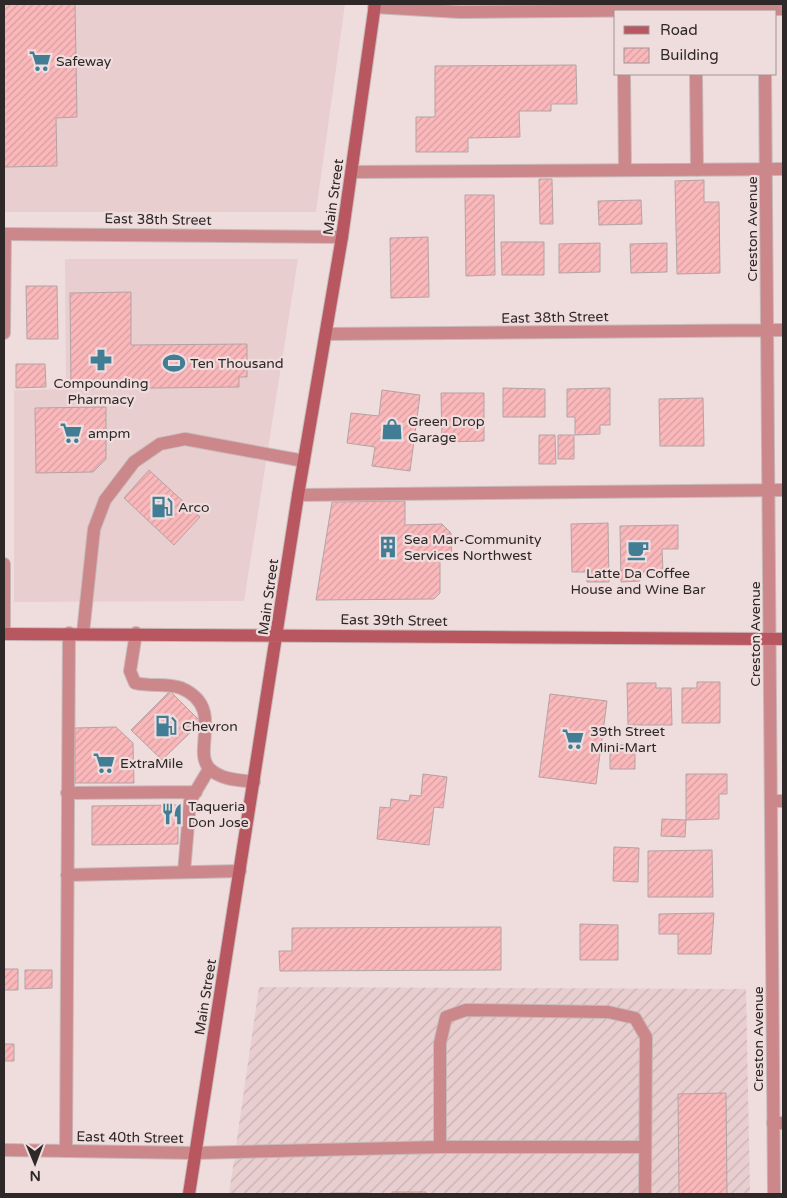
<svg xmlns="http://www.w3.org/2000/svg" width="787" height="1198" font-family="'Varela Round',sans-serif">
<style>
.built{fill:#e9cecf}
.industrial{fill:url(#industrial-furrows)}
.building{fill:url(#building-hatch);stroke:#b4a3a4}
.lines{fill:none;stroke-linecap:round;stroke-linejoin:round}
.lane-casing{stroke:#c9b9b9;stroke-width:14}
.street-casing{stroke:#c9b9b9;stroke-width:14}
.secondary-casing{stroke:#c9b9b9;stroke-width:14}
.lane{stroke:#cb878a;stroke-width:12}
.street{stroke:#cb878a;stroke-width:12}
.secondary{stroke:#b95760;stroke-width:12}
.labels{text-anchor:middle;stroke-width:4.5;stroke-linejoin:round;paint-order:stroke}
.poi-label{font-size:14px;fill:#2f2828;stroke:#efdddd;text-anchor:start}
.street-label{font-size:14px;fill:#2f2828;stroke:#efdddd}
</style>
<defs>
<pattern id="industrial-furrows" width="10" height="10" patternUnits="userSpaceOnUse" patternTransform="scale(1.25)"><rect width="10" height="10" fill="#e9cecf"/><path d="M-1 1l2-2M0 10L10 0M9 11l2-2" fill="none" stroke="#c8b1b2"/></pattern>
<pattern id="building-hatch" width="6" height="6" patternUnits="userSpaceOnUse" patternTransform="scale(1.25)"><rect width="6" height="6" fill="#fab8bb"/><path d="M-1 1l2-2M0 6l6-6M5 7l2-2" fill="none" stroke="#d79ea1"/></pattern>
</defs>
<rect width="100%" height="100%" fill="#efdddd"/>
<path class="built" d="M4,4H345L316,212H4Z
M65,259H298L244,601L14,602V390L66,389Z"/>
<path class="industrial" d="M259,987L746,989L750,1194H229Z"/>
<path class="building" d="M4,4H75L77,117L56,118L57,166L4,167Z
M576,65L577,104H551V111H519L520,137L468,138V152H416V117H435V66Z
M539,179H552L553,224H540Z
M704,180V202H719L720,273L677,274L675,181Z
M465,195H494L495,275L466,276Z
M641,200L642,224L599,225L598,201Z
M428,237L429,297L391,298L390,238Z
M501,242H544V275H502Z
M600,243V272L559,273V244Z
M667,243V272L631,273L630,244Z
M26,286H57L58,339H27Z
M131,292V345L247,344V377H239V387L71,389L70,293Z
M16,364H45L46,387L16,388Z
M503,388L545,389V417H503Z
M610,388V425H600V434L575,435V417H567V389Z
M382,390L420,395L410,471L372,466L375,447L347,443L351,413L379,416Z
M441,393H484V441L442,442Z
M703,398L704,446H660L659,399Z
M106,407V459L93,472L36,473L35,408Z
M539,435H555L556,464H539Z
M558,435H574V459H558Z
M149,470L200,517L174,545L124,498Z
M405,501V525L442,524L451,533L452,560H440V593L434,599L316,600L332,502Z
M608,523L609,582H587L586,572H572L571,524Z
M678,525V549H662L663,572H640V581L621,582L620,526Z
M697,682H720V723H682V688H697Z
M627,683H656V688H671L672,725H628Z
M170,691L201,722L162,760L131,730Z
M550,694L607,701L596,784L539,777Z
M116,727L133,743L134,783H75V728Z
M610,745H635V769H610Z
M423,774L447,777L443,808L434,807L429,845L377,839L380,807L390,808L391,799L409,801L410,795L421,796Z
M686,774H727V794H719V819L686,820Z
M178,805V844L92,845V806Z
M662,819L686,820L685,837L661,836Z
M614,847L639,848L638,882L613,881Z
M712,850L713,897H648V851Z
M714,913L711,954H678V934H659V914Z
M580,924L618,925V960H580Z
M501,927V970L280,971L279,951H292V928Z
M4,969H18V990H4Z
M25,970H52V988L25,989Z
M4,1044H14V1061H4Z
M726,1093L727,1194H679L678,1094Z
M392,1192H426V1194H392Z
M330,1193H368V1194H330Z"/>
<g class="lines">
<g class="lane-casing">
<path id="lane" d="M624,74L625,170
M696,74L697,170
M352,172L783,169
M4,333L5,234
M298,495L783,490
M4,564V634
M83,633L94,529L105,500L134,462L160,444L185,439L304,461
M136,633L130,671L135,683C152,687 166,683 181,688C226,707 191,751 210,769C221,780 240,780 254,782
M67,793L196,792
M771,801H783
M184,872L190,801L209,769
M67,875L240,871
M773,1123H783
M440,1147V1043L446,1017L466,1010L608,1012L635,1018L646,1037L645,1194
M66,1151L69,633
M196,1153L440,1147H645"/>
</g>
<g class="street-casing">
<path id="street" d="M374,7L460,12L783,9
M765,74L774,1194
M4,234L342,237
M327,334L783,330
M4,1150L196,1153"/>
</g>
<g class="secondary-casing">
<path id="secondary" d="M4,634L783,639
M189,1194L298,495L342,237L375,4"/>
</g>
<use href="#lane" class="lane"/>
<use href="#street" class="street"/>
<use href="#secondary" class="secondary"/>
</g>
<defs>
<g id="supermarket-bare" transform="scale(1.725)"><path d="M-6-5.5h2.5l.6 2H6L4.5 2H-2.5L-4.4-4H-6ZM-1.5 3.2a1.3 1.3 0 1 0 .1 0ZM3 3.2a1.3 1.3 0 1 0 .1 0Z" fill="#417d95" stroke="#efdddd" stroke-width="2.5" paint-order="stroke"/></g>
<g id="pharmacy-bare" transform="scale(1.725)"><path d="M-2-6h4v4h4v4h-4v4h-4v-4h-4v-4h4Z" fill="#417d95" stroke="#efdddd" stroke-width="2.5" paint-order="stroke"/></g>
<g id="stadium-bare" transform="scale(1.725)"><path d="M0-5a6.5 5 0 1 0 0 10a6.5 5 0 1 0 0-10ZM-3.5-1.8h7v3.6h-7Z" fill="#417d95" stroke="#efdddd" stroke-width="2.5" paint-order="stroke"/></g>
<g id="shop-bare" transform="scale(1.725)"><path d="M-5-2.5h2.3a2.7 3.5 0 0 1 5.4 0H5L5.5 6h-11ZM-1.5-2.5h3a1.5 2.3 0 0 0-3 0Z" fill="#417d95" stroke="#efdddd" stroke-width="2.5" paint-order="stroke"/></g>
<g id="fuel-bare" transform="scale(1.725)"><path d="M-5.5-6h7V0h2V4h1.3V-2.5L3-4.5l.8-.8L6-3V5H2.5V1h-1V6h-7ZM-4.2-4.7v3.2H.2V-4.7Z" fill="#417d95" stroke="#efdddd" stroke-width="2.5" paint-order="stroke"/></g>
<g id="building-bare" transform="scale(1.725)"><path d="M-4-6H4V6H1V3H-1V6H-4ZM-2.5-4.3h1.7v1.8h-1.7ZM.8-4.3h1.7v1.8H.8ZM-2.5-1h1.7V.8h-1.7ZM.8-1h1.7V.8H.8Z" fill="#417d95" stroke="#efdddd" stroke-width="2.5" paint-order="stroke"/></g>
<g id="cafe-bare" transform="scale(1.725)"><path d="M-5.5-4.5H6V0H3Q3 3.5 0 3.5H-2.5Q-5.5 3.5-5.5 0ZM3-3.2v2h1.7v-2ZM-6 4.5H4V6H-6Z" fill="#417d95" stroke="#efdddd" stroke-width="2.5" paint-order="stroke"/></g>
<g id="restaurant-bare" transform="scale(1.725)"><path d="M-5-6h1v4h1v-4h1v4h1v-4h1v5L-1.5 .5V6h-2V.5L-5-1ZM5-6V6H3V1.5H1.5Q1.5-4 5-6Z" fill="#417d95" stroke="#efdddd" stroke-width="2.5" paint-order="stroke"/></g>
</defs>
<g fill-rule="evenodd">
<use href="#supermarket-bare" x="40" y="61"/>
<use href="#pharmacy-bare" x="101" y="360"/>
<use href="#stadium-bare" x="174" y="363"/>
<use href="#shop-bare" x="392" y="429"/>
<use href="#supermarket-bare" x="71" y="433"/>
<use href="#fuel-bare" x="162" y="507"/>
<use href="#building-bare" x="388" y="547"/>
<use href="#cafe-bare" x="638" y="550"/>
<use href="#fuel-bare" x="166" y="726"/>
<use href="#supermarket-bare" x="573" y="739"/>
<use href="#supermarket-bare" x="104" y="763"/>
<use href="#restaurant-bare" x="172" y="814"/>
</g>
<g class="labels">
<g class="poi-label">
<text x="56" y="66">Safeway</text>
<text x="190" y="368">Ten Thousand</text>
<text x="101" y="388" text-anchor="middle">Compounding<tspan x="101" dy="16">Pharmacy</tspan></text>
<text x="408" y="426">Green Drop<tspan x="408" dy="16">Garage</tspan></text>
<text x="88" y="438">ampm</text>
<text x="178" y="512">Arco</text>
<text x="404" y="544">Sea Mar-Community<tspan x="404" dy="16">Services Northwest</tspan></text>
<text x="638" y="578" text-anchor="middle">Latte Da Coffee<tspan x="638" dy="16">House and Wine Bar</tspan></text>
<text x="182" y="731">Chevron</text>
<text x="590" y="736">39th Street<tspan x="590" dy="16">Mini-Mart</tspan></text>
<text x="120" y="768">ExtraMile</text>
<text x="188" y="811">Taqueria<tspan x="188" dy="16">Don Jose</tspan></text>
</g>
<g class="street-label">
<text transform="translate(333 197) rotate(-82)" y="5">Main Street</text>
<text transform="translate(158 219) rotate(1)" y="5">East 38th Street</text>
<text transform="translate(752 229) rotate(-90)" y="5">Creston Avenue</text>
<text transform="translate(555 317) rotate(-1)" y="5">East 38th Street</text>
<text transform="translate(268 597) rotate(-82)" y="5">Main Street</text>
<text transform="translate(394 620) rotate(1)" y="5">East 39th Street</text>
<text transform="translate(755 634) rotate(-90)" y="5">Creston Avenue</text>
<text transform="translate(205 997) rotate(-81)" y="5">Main Street</text>
<text transform="translate(758 1039) rotate(-90)" y="5">Creston Avenue</text>
<text transform="translate(130 1137) rotate(1)" y="5">East 40th Street</text>
</g>
</g>
<rect width="787" height="1198" fill="none" stroke="#2f2828" stroke-width="10"/>
<rect x="614" y="10" width="162" height="65" fill="#efdddd" stroke="#a29595"/>
<rect x="624" y="26" width="25" height="8" fill="#b95760" stroke="#a29595"/>
<text x="660" y="35" font-size="15" fill="#2f2828">Road</text>
<rect x="624" y="48" width="25" height="15" fill="url(#building-hatch)" stroke="#a29595"/>
<text x="660" y="60" font-size="15" fill="#2f2828">Building</text>
<g transform="translate(35 1163) rotate(179)" stroke="#efdddd" stroke-width="4" paint-order="stroke">
<path d="M0-4L9 19L0 12L-9 19Z" fill="#2f2828"/>
<text y="-8" font-size="14" font-weight="bold" text-anchor="middle" fill="#2f2828">N</text>
</g>
</svg>
